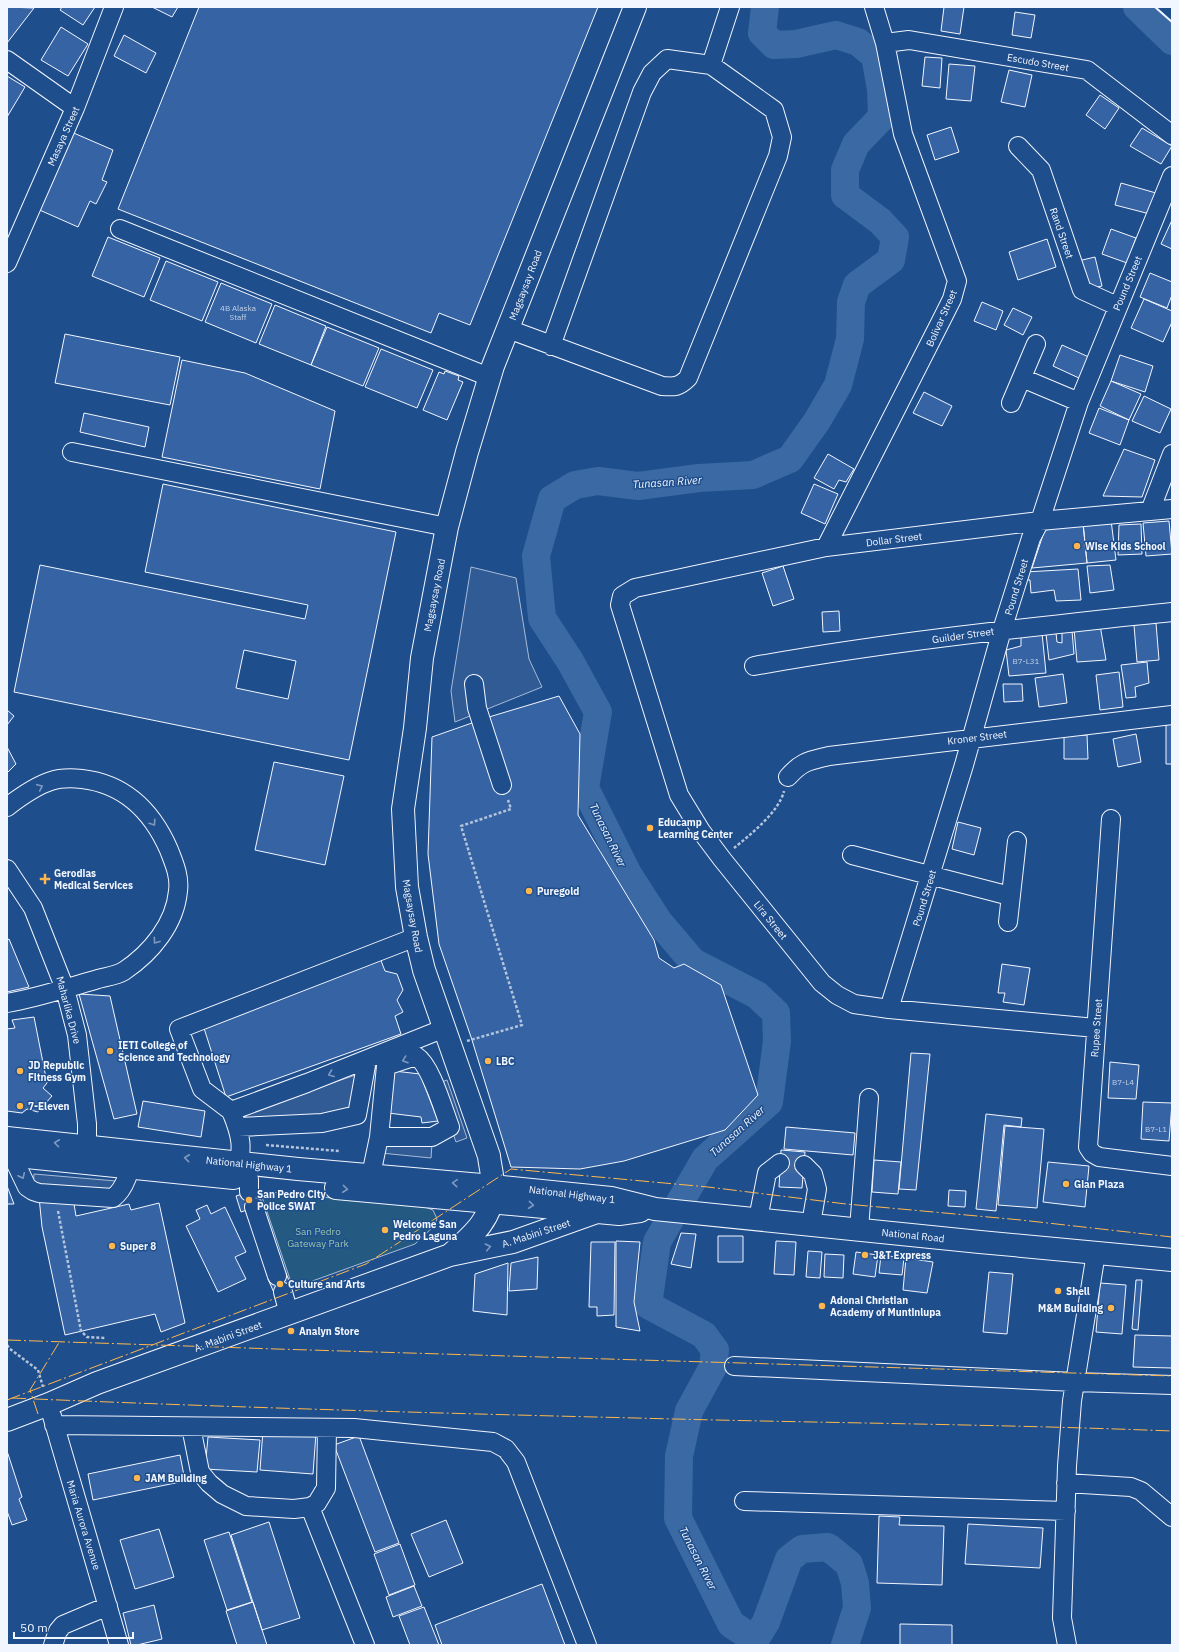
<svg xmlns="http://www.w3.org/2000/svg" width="1179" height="1652" font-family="'IBM Plex Sans',sans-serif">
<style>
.green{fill:#245a82;stroke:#a8bbd7}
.parking{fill:#305b95;stroke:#a8bbd7}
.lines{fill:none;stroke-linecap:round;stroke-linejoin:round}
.river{stroke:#3b69a3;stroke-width:28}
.building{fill:#3563a3;stroke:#f2f6ff;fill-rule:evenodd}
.minor-tunnel{stroke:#3f679d;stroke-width:18;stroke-dasharray:18 9;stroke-linecap:butt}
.minor-casing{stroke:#f2f6ff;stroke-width:20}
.major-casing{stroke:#f2f6ff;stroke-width:24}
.highway-casing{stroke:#f2f6ff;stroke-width:24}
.path{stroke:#b3c4dc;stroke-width:2.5;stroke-dasharray:3 2;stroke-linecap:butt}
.minor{stroke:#1f4e8c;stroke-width:18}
.major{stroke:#1f4e8c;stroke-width:22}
.highway{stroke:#1f4e8c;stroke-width:22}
.wall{stroke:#f2f6ff;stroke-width:2}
.power{stroke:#ffb74d;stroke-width:1;stroke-dasharray:14 3 2 3;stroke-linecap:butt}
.oneway{stroke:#7e9ac0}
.poi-dot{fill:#ffb74d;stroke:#1f4e8c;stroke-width:1.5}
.labels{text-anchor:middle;stroke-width:3;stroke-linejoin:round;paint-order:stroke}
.number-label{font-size:8px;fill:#c3d1e8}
.street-label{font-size:10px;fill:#f2f6ff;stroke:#1f4e8c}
.poi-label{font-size:10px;font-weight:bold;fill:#f2f6ff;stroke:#1f4e8c;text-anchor:start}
.park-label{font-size:10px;fill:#97c8a6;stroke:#1f4e8c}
.water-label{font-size:11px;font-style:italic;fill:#f2f6ff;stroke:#1f4e8c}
</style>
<rect width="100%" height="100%" fill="#1f4e8c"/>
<path class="green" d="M260,1191L425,1207L433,1210L437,1219L434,1226L415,1244L293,1288Z"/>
<path class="parking" d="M471,567L516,578L529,659L542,687L455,722L451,691Z
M370,1070L364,1106L251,1136L245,1113Z
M447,1080L467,1138L456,1142L436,1084Z
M382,1139L432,1144L431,1158L381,1153Z
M34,1174L116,1181L114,1195L33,1190Z"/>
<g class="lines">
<path class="river" d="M765,7L762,33L774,45L796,44L836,35L858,42L875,56L881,89L882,117L856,144L845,170V195L880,221L895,237L891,260L857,285L851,302L850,339L838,385L817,421L790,459L753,475L699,478L638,486L598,481L575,485L552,499L536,556L542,618L570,661L598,712L585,788L628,874L659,922L693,962L757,995L776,1013L777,1041L769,1102L705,1159L657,1242L648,1305L704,1335L715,1350L713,1367L689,1411L679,1456L678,1518L731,1624L755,1640L766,1622L789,1559L802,1549L828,1547L849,1564L855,1583L857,1608L845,1645
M1137,7L1172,41"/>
</g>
<path class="building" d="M7,7L34,8L7,43Z
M62,7H95L83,25L60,10Z
M152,7H178L172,17Z
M199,7H598L470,325L439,313L431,333L118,209Z
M944,7H964L960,34L941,31Z
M1015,12L1035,15L1031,38L1012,35Z
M61,27L88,44L68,76L41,60Z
M124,35L156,53L146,73L114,56Z
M925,57L942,58L940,88L922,86Z
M949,64L975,66L971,101L946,99Z
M1009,70L1032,75L1025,107L1001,102Z
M7,76L25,87L7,117Z
M1100,95L1119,108L1105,129L1086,115Z
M951,127L959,152L935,160L927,135Z
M1142,128L1172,146L1161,164L1130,146Z
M69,131L113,150L102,180L107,182L96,204L90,201L78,227L35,208Z
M1121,183L1156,193L1150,214L1115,205Z
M1172,220V249L1161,244Z
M1111,229L1136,238L1127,263L1102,254Z
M108,237L160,258L144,297L92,276Z
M1047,239L1056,267L1018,280L1009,252Z
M1095,257L1102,286L1084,290L1078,261Z
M166,261L218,282L202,321L150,300Z
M1150,273L1172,282V295L1167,308L1140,297Z
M221,283L272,304L256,343L205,322Z
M1144,299L1172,311V322L1163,342L1131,328Z
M982,302L1003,311L996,330L974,321Z
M275,305L326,326L311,365L259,344Z
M1013,308L1032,317L1023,335L1004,325Z
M327,327L379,348L363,386L311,365Z
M65,334L180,357L170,405L55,383Z
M1062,345L1091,358L1081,379L1053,366Z
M381,349L433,370L417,408L365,387Z
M1120,355L1153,366L1145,392L1111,381Z
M182,360L245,373L335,411L320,489L162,457Z
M445,371L459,376L458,380L463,382L447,420L423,410L439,372L444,374Z
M1111,381L1141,394L1129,420L1100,406Z
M924,392L952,406L942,426L913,413Z
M1144,396L1171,409L1160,433L1132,421Z
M1099,408L1129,420L1120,445L1089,433Z
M84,413L149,427L145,447L80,432Z
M1124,449L1155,460L1142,497L1103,496Z
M828,454L854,469L846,482L839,480L834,489L814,478Z
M163,484L396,532L349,760L14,692L40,565L305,619L308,605L145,572ZM244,650L296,661L288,699L236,688Z
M814,484L838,494L825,524L801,513Z
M1111,520L1116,560L1087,563L1083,523Z
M1169,521L1172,554L1146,556L1143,523Z
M1083,523L1087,563L1032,568L1044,532L1046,530Z
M1141,524L1142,554L1118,555L1119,525Z
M1110,565L1114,590L1090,593L1087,566Z
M783,566L794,599L773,606L762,573Z
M1078,569L1081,600L1056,601L1054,590L1031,593L1030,580H1026L1025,572Z
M839,611L840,631L823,632L822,612Z
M1156,623L1159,660L1137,662L1134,625Z
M1100,625L1106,660L1077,662L1074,629Z
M1072,631L1074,654L1049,660L1046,634L1056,633L1057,642L1062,643V632Z
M1042,633L1046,673L1009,676L1006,650L1021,646V637Z
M1147,662L1149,683L1135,687L1136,697L1126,698L1121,665Z
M1119,672L1123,707L1100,710L1096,675Z
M1063,674L1067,703L1039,707L1035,678Z
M1003,684H1022L1023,701L1004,702Z
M559,696L580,734L578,815L654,940L659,958L674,968L684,964L721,985L758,1095L725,1130L624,1161L580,1169L511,1167L472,1040L439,944L428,854L432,737L489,717Z
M7,710L14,716L7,725Z
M1172,723V764H1166V724Z
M1136,734L1141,762L1118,767L1113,739Z
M1087,735L1088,759H1064V736Z
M7,747L16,764L7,773Z
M274,762L344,776L325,865L255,850Z
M958,822L981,828L974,855L952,849Z
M9,939L29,987L7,992V940Z
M380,958L385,971L397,974L403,990L397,1000L403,1012L395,1016L401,1034L226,1097L203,1025Z
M1002,964L1030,968L1024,1005L1003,1002L1005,993H998Z
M79,994L110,996L137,1114L114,1119Z
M34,1017L47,1083L43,1088L52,1096L38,1112L27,1109L22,1113L7,1111V1029L15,1028L12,1020Z
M911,1053L930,1054L916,1190L899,1189Z
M1110,1062L1139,1065L1136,1099L1108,1098Z
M394,1071L420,1074L438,1121L422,1123L421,1117L388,1113Z
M143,1101L205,1111L201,1137L138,1127Z
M1143,1102L1172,1103L1169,1141L1141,1139Z
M986,1114L1022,1118L1021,1127L1004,1125L996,1211L976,1209Z
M1005,1126L1044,1129L1037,1208L998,1205Z
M786,1127L855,1133L853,1155L784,1149Z
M781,1150L805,1152L802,1188L779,1187Z
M874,1160L901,1162L898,1194L872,1192Z
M1048,1162L1089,1166L1085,1207L1043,1202Z
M7,1186L14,1204H7Z
M258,1189L262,1205L241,1212L236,1196Z
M949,1190L966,1191L965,1207L948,1206Z
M39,1197L73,1198L76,1216L129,1204L131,1210L159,1203L185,1323L161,1332L155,1314L65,1335L42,1227Z
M207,1205L211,1214L225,1207L246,1252L235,1257L246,1279L218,1292L186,1226L200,1219L196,1210Z
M681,1233L696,1234L691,1268L671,1264Z
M718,1236H743V1262H718Z
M616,1241L640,1242L634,1302L640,1331L616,1327Z
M776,1241L796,1242L794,1275L774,1274Z
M591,1242H615L614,1315L597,1316V1307H589Z
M808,1251L822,1252L820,1278L806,1277Z
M856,1252L878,1255L875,1277L853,1274Z
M825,1254L844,1255L843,1278L824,1277Z
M881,1255L904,1258L902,1275L879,1273Z
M538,1257L537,1289L509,1291L511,1263Z
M906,1258L933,1262L927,1293L903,1290Z
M508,1263L507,1315L473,1311L475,1274Z
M989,1272L1013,1274L1007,1334L983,1332Z
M286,1273L292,1288L275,1295L268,1279Z
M1136,1280H1142L1138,1330L1132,1329Z
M1100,1283L1126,1285L1122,1334L1096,1332Z
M1135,1335L1172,1336V1368L1133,1367Z
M263,1430L316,1433L313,1474L260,1470Z
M359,1436L399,1543L375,1552L334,1445Z
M208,1437L260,1440L257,1472L205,1469Z
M7,1451L22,1497L19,1499L27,1520L12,1525L7,1511Z
M180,1455L185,1481L93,1500L88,1474Z
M879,1516L900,1517L899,1525L944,1526L942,1585L877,1583Z
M446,1520L463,1563L429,1577L411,1534Z
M269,1522L300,1618L262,1630L231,1535Z
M968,1524L1043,1528L1040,1568L965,1564Z
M159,1529L174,1577L135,1589L120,1540Z
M229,1532L252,1602L227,1610L204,1540Z
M400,1544L415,1585L389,1595L374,1554Z
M542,1584L565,1645H442L435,1625Z
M414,1586L422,1606L393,1617L386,1597Z
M253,1602L267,1645H237L226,1611Z
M154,1605L162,1639L137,1645H131L123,1613Z
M424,1607L439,1645H410L399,1616Z
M900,1624L952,1625V1645H900Z"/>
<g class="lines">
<path class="minor-tunnel" d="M780,1163L804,1165"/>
<g class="minor-casing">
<path id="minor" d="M885,43L909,40L1087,70L1172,135
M7,60L75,108
M1018,146L1041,170L1082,290L1117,306
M120,229L489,377
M7,263L75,108L114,7
M508,329L662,386C675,387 679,387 688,378L778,156L782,137L774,110L711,65L730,7
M551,346L642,92L652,73L667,59L711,65
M1022,378L1079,402
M1011,403L1036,344
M72,452L447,527
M1150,511L1172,454
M826,547L943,317L952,299L957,281L903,134L885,43L874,7
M754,666C892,641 1032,627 1172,612
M474,684L477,708L502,785
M788,777C802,761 809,761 829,756L1172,715
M7,807C20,797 35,786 51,781C60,778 72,778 82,779C125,784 152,811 169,850C174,863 180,876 178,891C175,924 151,953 124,971C116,976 104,977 95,980C66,988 37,998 7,1003
M1111,819L1088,1147L1092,1153L1099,1157L1172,1166
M852,855L1010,896
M7,869L33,908L65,989L77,1035L87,1124V1147L85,1160
M1008,922L1017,841
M889,1009L964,765L1002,630L1031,538L1040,521L1079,402L1172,176
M1096,1028L889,1009L854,1004L837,995L822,983L722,859L701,831L679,795L620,605L622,596L635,588L826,547L1040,521L1172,509
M231,1111L202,1089L179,1029L416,937
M238,1127L322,1123L357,1115L367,1060
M18,1144L16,1164L27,1187L33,1191L39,1193L113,1198C125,1189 131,1169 132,1155
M804,1165L813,1174L817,1189L811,1224
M237,1175C243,1147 242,1137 231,1111L307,1083L445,1028
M249,1179V1192
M368,1189L379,1137L386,1066L416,1056C431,1065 443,1109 450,1127L432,1137H379
M254,1207L277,1276
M758,1219L767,1173L780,1163
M859,1229L869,1098
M283,1292L289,1314
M734,1366L1075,1382L1172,1385
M52,1416L119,1645
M54,1425L354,1428L493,1442L506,1449L516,1462L587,1645
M191,1427L200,1472L209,1483L222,1494L246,1506L294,1509L310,1507L317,1503L326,1488L327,1428
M1066,1483L1131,1487L1141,1491L1172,1517
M744,1501L1066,1511
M310,1507L365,1645
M53,1645L58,1631L63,1625L108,1606
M1067,1645L1062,1618L1067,1466L1072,1401L1096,1253"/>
</g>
<g class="major-casing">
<path id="major" d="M450,1255C471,1237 495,1217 493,1186C493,1176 490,1166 489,1156L424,970L416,937L407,887L403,809L415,728L422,658L447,527L467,452L493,366L635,7
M7,1420L49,1404L97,1383L450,1255L513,1242L597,1212"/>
</g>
<g class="highway-casing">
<path id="highway" d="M7,1138L298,1169L493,1186L611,1198L655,1209L980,1242L1172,1260
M7,1155L234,1178
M336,1188L619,1214L640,1211"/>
</g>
<path class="path" d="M734,848C750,835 779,812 784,791
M467,1041L522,1025L461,826L511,809L508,800
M266,1145L339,1151
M58,1211L81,1331L87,1337L105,1338
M7,1345L10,1349L38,1370L43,1387"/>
<use href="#minor" class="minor"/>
<use href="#major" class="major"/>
<use href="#highway" class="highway"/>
<path class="wall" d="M1155,7L1172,22"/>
<path class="power" d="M7,1340L276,1349L1172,1376
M12,1398C220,1407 428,1413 636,1418C815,1423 993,1424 1172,1431
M7,1400L366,1264L511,1169L708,1187L846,1204L1021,1220L1172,1237
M38,1414L30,1390L60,1341"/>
</g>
<defs><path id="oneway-chevron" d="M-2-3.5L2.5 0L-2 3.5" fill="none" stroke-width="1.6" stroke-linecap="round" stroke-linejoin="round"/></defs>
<g class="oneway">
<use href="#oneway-chevron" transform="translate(40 787) rotate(-25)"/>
<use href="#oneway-chevron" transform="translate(153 823) rotate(56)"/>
<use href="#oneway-chevron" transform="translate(156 941) rotate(126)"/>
<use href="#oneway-chevron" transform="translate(405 1060) rotate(161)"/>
<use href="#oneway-chevron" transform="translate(331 1074) rotate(159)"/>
<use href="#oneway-chevron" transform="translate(57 1143) rotate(-173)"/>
<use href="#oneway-chevron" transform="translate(187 1158) rotate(-174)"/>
<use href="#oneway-chevron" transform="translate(22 1176) rotate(65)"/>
<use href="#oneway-chevron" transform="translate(455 1183) rotate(-176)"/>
<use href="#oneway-chevron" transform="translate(345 1189) rotate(6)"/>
<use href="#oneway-chevron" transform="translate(531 1205) rotate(6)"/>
<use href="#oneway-chevron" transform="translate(488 1247) rotate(-12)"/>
</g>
<g class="poi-dot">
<circle cx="1077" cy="546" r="4"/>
<circle cx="650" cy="828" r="4"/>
<path d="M43 873h4v4h4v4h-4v4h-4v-4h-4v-4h4z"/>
<circle cx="529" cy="891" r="4"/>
<circle cx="110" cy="1051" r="4"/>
<circle cx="488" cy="1061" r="4"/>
<circle cx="20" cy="1071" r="4"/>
<circle cx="20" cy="1106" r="4"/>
<circle cx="1066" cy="1184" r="4"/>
<circle cx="249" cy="1200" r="4"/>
<circle cx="385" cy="1230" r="4"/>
<circle cx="112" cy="1246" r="4"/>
<circle cx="865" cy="1255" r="4"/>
<circle cx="280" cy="1284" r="4"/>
<circle cx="1058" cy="1291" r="4"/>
<circle cx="822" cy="1306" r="4"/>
<circle cx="1111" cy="1308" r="4"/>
<circle cx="291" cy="1331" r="4"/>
<circle cx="137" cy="1478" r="4"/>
</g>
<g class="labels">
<g class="number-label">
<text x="238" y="311">4B Alaska<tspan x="238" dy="9">Staff</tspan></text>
<text x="1026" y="664">B7-L31</text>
<text x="1123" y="1085">B7-L4</text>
<text x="1156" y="1132">B7-L1</text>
</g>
<g class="street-label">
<text transform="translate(1038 62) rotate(10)" y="4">Escudo Street</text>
<text transform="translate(63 136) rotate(-66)" y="4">Masaya Street</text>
<text transform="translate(1062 233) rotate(71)" y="4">Rand Street</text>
<text transform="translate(1127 283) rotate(-67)" y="4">Pound Street</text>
<text transform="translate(525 285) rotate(-69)" y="4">Magsaysay Road</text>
<text transform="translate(941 318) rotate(-66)" y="4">Bolivar Street</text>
<text transform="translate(894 539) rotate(-7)" y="4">Dollar Street</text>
<text transform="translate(1016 587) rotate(-73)" y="4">Pound Street</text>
<text transform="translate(434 595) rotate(-79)" y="4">Magsaysay Road</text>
<text transform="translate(963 635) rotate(-8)" y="4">Guilder Street</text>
<text transform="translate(977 737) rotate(-7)" y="4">Kroner Street</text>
<text transform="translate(924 898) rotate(-73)" y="4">Pound Street</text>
<text transform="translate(413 916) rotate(80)" y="4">Magsaysay Road</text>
<text transform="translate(771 920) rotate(51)" y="4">Lira Street</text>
<text transform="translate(69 1010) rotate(75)" y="4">Maharlika Drive</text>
<text transform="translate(1096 1028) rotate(-86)" y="4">Rupee Street</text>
<text transform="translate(249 1164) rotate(6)" y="4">National Highway 1</text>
<text transform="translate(572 1194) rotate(7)" y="4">National Highway 1</text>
<text transform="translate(536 1233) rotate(-18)" y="4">A. Mabini Street</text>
<text transform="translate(913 1235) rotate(6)" y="4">National Road</text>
<text transform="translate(228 1336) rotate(-20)" y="4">A. Mabini Street</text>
<text transform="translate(84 1525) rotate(73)" y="4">Maria Aurora Avenue</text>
</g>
<g class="poi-label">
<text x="1085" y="550">Wise Kids School</text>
<text x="658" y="826">Educamp<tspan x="658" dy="12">Learning Center</tspan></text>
<text x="54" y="877">Gerodias<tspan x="54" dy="12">Medical Services</tspan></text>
<text x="537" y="895">Puregold</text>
<text x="118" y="1049">IETI College of<tspan x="118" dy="12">Science and Technology</tspan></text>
<text x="496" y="1065">LBC</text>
<text x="28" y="1069">JD Republic<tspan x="28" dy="12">Fitness Gym</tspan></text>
<text x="28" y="1110">7-Eleven</text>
<text x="1074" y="1188">Gian Plaza</text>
<text x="257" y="1198">San Pedro City<tspan x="257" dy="12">Police SWAT</tspan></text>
<text x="393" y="1228">Welcome San<tspan x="393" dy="12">Pedro Laguna</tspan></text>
<text x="120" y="1250">Super 8</text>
<text x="873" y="1259">J&amp;T Express</text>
<text x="288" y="1288">Culture and Arts</text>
<text x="1066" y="1295">Shell</text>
<text x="830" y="1304">Adonai Christian<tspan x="830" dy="12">Academy of Muntinlupa</tspan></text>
<text x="1103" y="1312" text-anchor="end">M&amp;M Building</text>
<text x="299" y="1335">Analyn Store</text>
<text x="145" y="1482">JAM Building</text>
</g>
<g class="park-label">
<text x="318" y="1235">San Pedro<tspan x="318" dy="12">Gateway Park</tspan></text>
</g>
<g class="water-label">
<text transform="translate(667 482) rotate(-4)" y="4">Tunasan River</text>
<text transform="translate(608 835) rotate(64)" y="4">Tunasan River</text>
<text transform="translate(737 1131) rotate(-42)" y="4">Tunasan River</text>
<text transform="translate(698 1558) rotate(63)" y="4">Tunasan River</text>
</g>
</g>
<rect width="1179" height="1652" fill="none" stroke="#f2f6ff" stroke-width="16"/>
<path d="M14 1632v6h119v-6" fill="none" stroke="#f2f6ff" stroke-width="2"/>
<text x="20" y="1632" font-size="12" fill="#f2f6ff" stroke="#1f4e8c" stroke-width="3" paint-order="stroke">50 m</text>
</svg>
